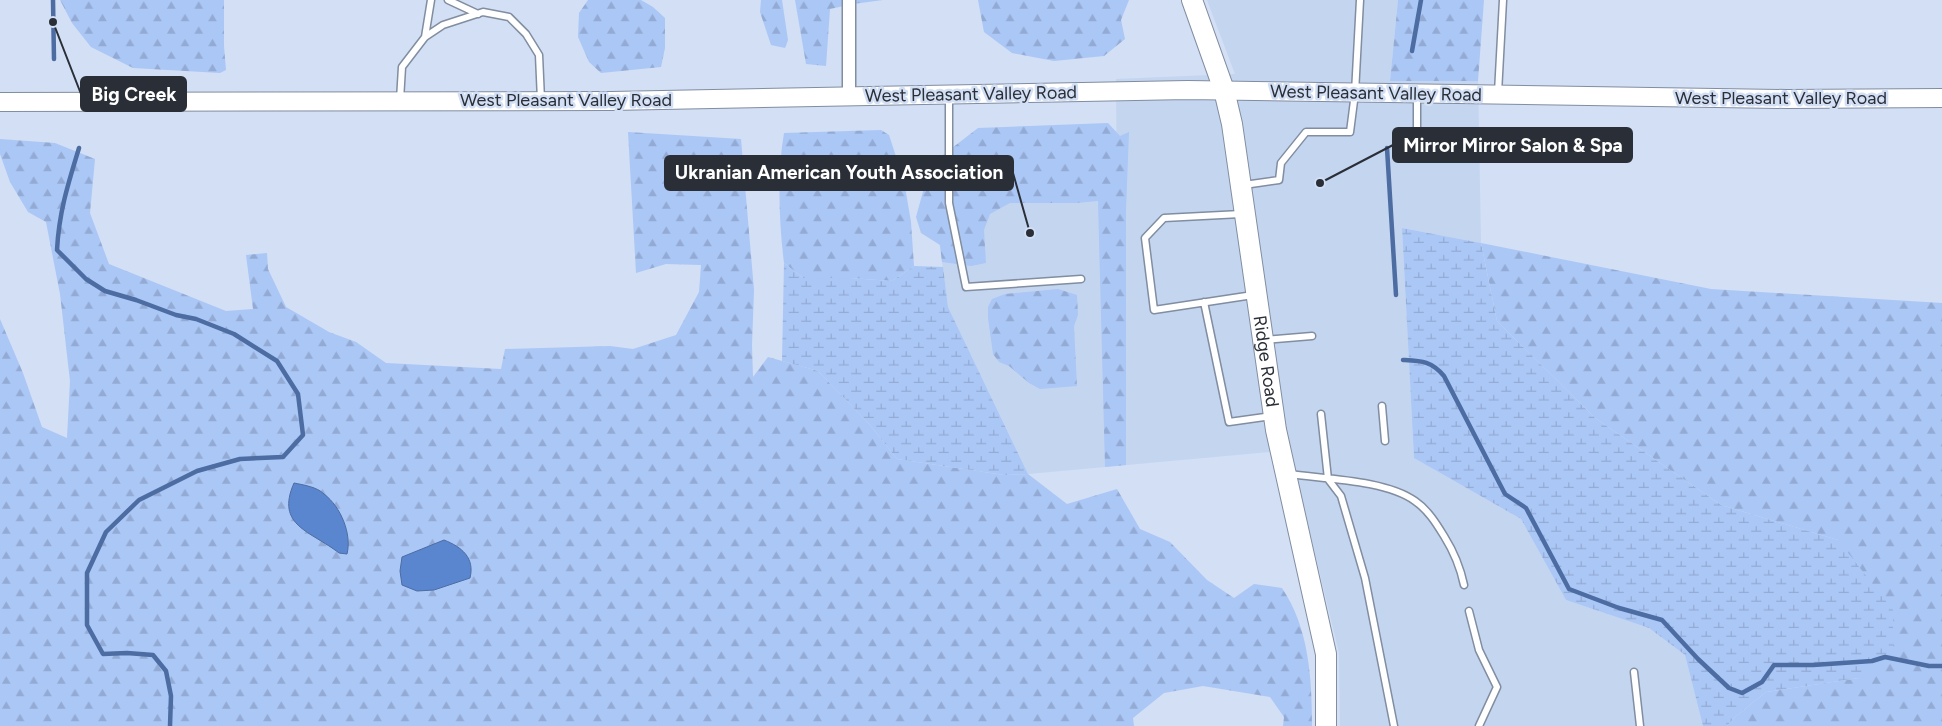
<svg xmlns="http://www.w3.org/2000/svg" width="1942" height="726" font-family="Figtree,sans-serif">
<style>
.built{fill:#c4d5f0}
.forest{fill:url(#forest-firs)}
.wetland{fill:url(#wetland-marsh)}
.water{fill:#5a86d0;stroke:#4c6ca2}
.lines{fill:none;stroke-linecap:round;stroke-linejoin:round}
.stream{stroke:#4c6ca2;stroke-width:4.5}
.service-casing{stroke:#818da0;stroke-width:9}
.minor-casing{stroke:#818da0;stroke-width:15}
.secondary-casing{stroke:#818da0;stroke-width:20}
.primary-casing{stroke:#818da0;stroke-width:22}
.service{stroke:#fff;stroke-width:6}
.minor{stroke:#fff;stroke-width:12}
.secondary{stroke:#fff;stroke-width:18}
.primary{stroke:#fff;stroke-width:20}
.labels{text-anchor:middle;stroke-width:5;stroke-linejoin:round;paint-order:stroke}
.street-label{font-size:18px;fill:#2a2f37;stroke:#d2dff4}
.leader{fill:none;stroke:#2a2f37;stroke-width:2}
.callout-dot{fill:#2a2f37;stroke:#d2dff4;stroke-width:2}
.callout{fill:#2a2f37;stroke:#2a2f37;stroke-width:2}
.callout-label{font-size:19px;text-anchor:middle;font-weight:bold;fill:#fff}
</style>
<defs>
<pattern id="forest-firs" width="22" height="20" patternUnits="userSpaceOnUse" patternTransform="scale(1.25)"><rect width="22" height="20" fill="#abc7f6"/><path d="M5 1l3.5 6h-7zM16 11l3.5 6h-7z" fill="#93abd4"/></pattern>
<pattern id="wetland-marsh" width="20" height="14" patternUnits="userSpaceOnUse" patternTransform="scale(1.25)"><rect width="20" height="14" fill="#abc7f6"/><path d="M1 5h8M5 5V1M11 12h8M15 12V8" fill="none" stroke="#93abd4"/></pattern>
</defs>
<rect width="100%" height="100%" fill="#d2dff4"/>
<path class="built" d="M1207,0H1398L1390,81H1478L1481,243L1402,228L1414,458L1521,519L1566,600L1649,628L1685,655L1703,726H1340L1339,653L1290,450L1028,474L948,307L934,201L1117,191L1116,79L1235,74Z"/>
<path class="forest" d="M60,0H224V46L226,70L220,73L133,68L91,47L72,23Z
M588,0H641L653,7L665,18V48L661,67L601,73L589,62L578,37L579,13Z
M761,0H782L788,40L785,48L771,45L760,12Z
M795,0H883L853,4L830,9L826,66L806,64Z
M978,0H1129L1121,20L1125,39L1104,56L1054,61L1012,53L984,32Z
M1398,0H1484L1478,81H1390Z
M1108,123L1120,136L1129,132L1126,210V465L1105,467L1098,201L1076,203H1010L990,214L984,230L986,263L971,266L942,262L940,245L921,233L916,217L924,188L943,155L978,128Z
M881,130L889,135L904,181L911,222L914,266L892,281L850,278H803L784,263C779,222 777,174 784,133Z
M628,132L741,139L754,290L752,345L753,377L768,357L818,371L870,425L897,459L1004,475L1028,474L1067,504L1117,489L1140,529L1170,542L1207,580L1234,598L1254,584L1282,588C1309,628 1312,679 1312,726H1283L1284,717L1270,697L1203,686L1164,693L1133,718L1134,726H0V319L23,373L42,427L67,438L70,381L60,294L46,222L28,212L10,182L0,154V139L55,143L95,159L90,213L109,264L226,311L253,309L246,255L267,253L268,269L286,307L329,332L356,342L386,363L501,369L505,349L610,346L633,349L676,335L699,292L701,265L666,264L636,273Z
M1481,243L1711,289L1942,303V726H1727L1735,717L1766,692L1859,678L1838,540L1721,505L1595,418L1497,321Z
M1058,289L1077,295L1078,315L1074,326L1077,386L1040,389L1029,383L1009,366L999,362L993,354L988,318V307L992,299L1005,294Z"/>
<path class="wetland" d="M1402,228L1481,243L1497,321L1595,418L1721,505L1838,540L1893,610V659L1859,678L1766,692L1735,717L1727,726H1703L1685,655L1649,628L1566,600L1521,519L1414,458Z
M784,263L803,278H850L892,281L914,266L943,267L948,307L1028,474L1004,475L897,459L870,425L818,371L782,361Z"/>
<path class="water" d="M294,483C304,485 317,487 324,494C341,507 352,534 347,554L339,553C311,531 275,526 294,483Z
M444,540C462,547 475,558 470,578L434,590L417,591L402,585L400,571L402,557Z"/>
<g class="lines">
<path class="stream" d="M53,0L54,59
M1412,51L1421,0
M79,148C68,184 59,212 57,250L86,279L105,291L136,300L176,315L196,319L234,334L277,361L298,394L303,435L283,457L240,459L197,471L139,500L106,532L87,573V625L103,654L127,653L153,655L166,671L171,696L170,726
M1387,148L1396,295
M1403,360C1422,361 1431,361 1444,376L1505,494L1526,508L1569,589L1619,608L1662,620L1698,659L1729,688L1742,693L1762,682L1774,665H1813L1872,661L1885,657L1929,666H1942"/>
<g class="service-casing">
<path id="service" d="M448,0L478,14
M425,37L431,0
M1498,93L1503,0
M949,95V203L966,287L1081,279
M1417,95V149L1464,150
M400,100L402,67L425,37L443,25L483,12L509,17L526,34L539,55L541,100
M1244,185L1279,180L1281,163L1306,132H1350L1355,93L1360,0
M1241,214L1164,218L1145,238L1154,310L1253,295
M1204,302L1229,422L1272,416
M1264,340L1312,336
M1382,406L1385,441
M1321,414L1328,479L1341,496L1365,578L1394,726
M1289,474C1325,479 1386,480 1415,501C1428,510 1436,523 1444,536C1454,552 1460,566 1464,585
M1469,611L1479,650L1497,687L1479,726
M1634,672L1640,726"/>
</g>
<g class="minor-casing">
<path id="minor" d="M849,0V96"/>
</g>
<g class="secondary-casing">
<path id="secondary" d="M0,102L611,101L1188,90L1787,99L1942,98"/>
</g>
<g class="primary-casing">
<g id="primary">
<path id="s1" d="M1192,0L1224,90L1232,124L1276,430L1326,654V726"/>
</g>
</g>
<use href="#service" class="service"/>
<use href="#minor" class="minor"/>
<use href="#secondary" class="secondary"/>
<use href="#primary" class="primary"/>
</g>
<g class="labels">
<g class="street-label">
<text transform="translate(1376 93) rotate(1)" y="6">West Pleasant Valley Road</text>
<text transform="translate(971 94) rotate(-1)" y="6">West Pleasant Valley Road</text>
<text x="1781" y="104">West Pleasant Valley Road</text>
<text x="566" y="106">West Pleasant Valley Road</text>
<text dy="6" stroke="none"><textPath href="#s1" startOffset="370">Ridge Road</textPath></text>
</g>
</g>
<path class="leader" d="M53 22L81 94M1320 183L1393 145M1030 233L1013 173"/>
<g class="callout-dot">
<circle cx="53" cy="22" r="5"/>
<circle cx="1320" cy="183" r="5"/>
<circle cx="1030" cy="233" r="5"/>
</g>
<g class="callout">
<rect x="81" y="77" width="105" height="34" rx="5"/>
<rect x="1393" y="128" width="239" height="34" rx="5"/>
<rect x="665" y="156" width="348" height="34" rx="5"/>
</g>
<g class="callout-label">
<text x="134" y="101">Big Creek</text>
<text x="1513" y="152">Mirror Mirror Salon &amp; Spa</text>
<text x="839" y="179">Ukranian American Youth Association</text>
</g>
</svg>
